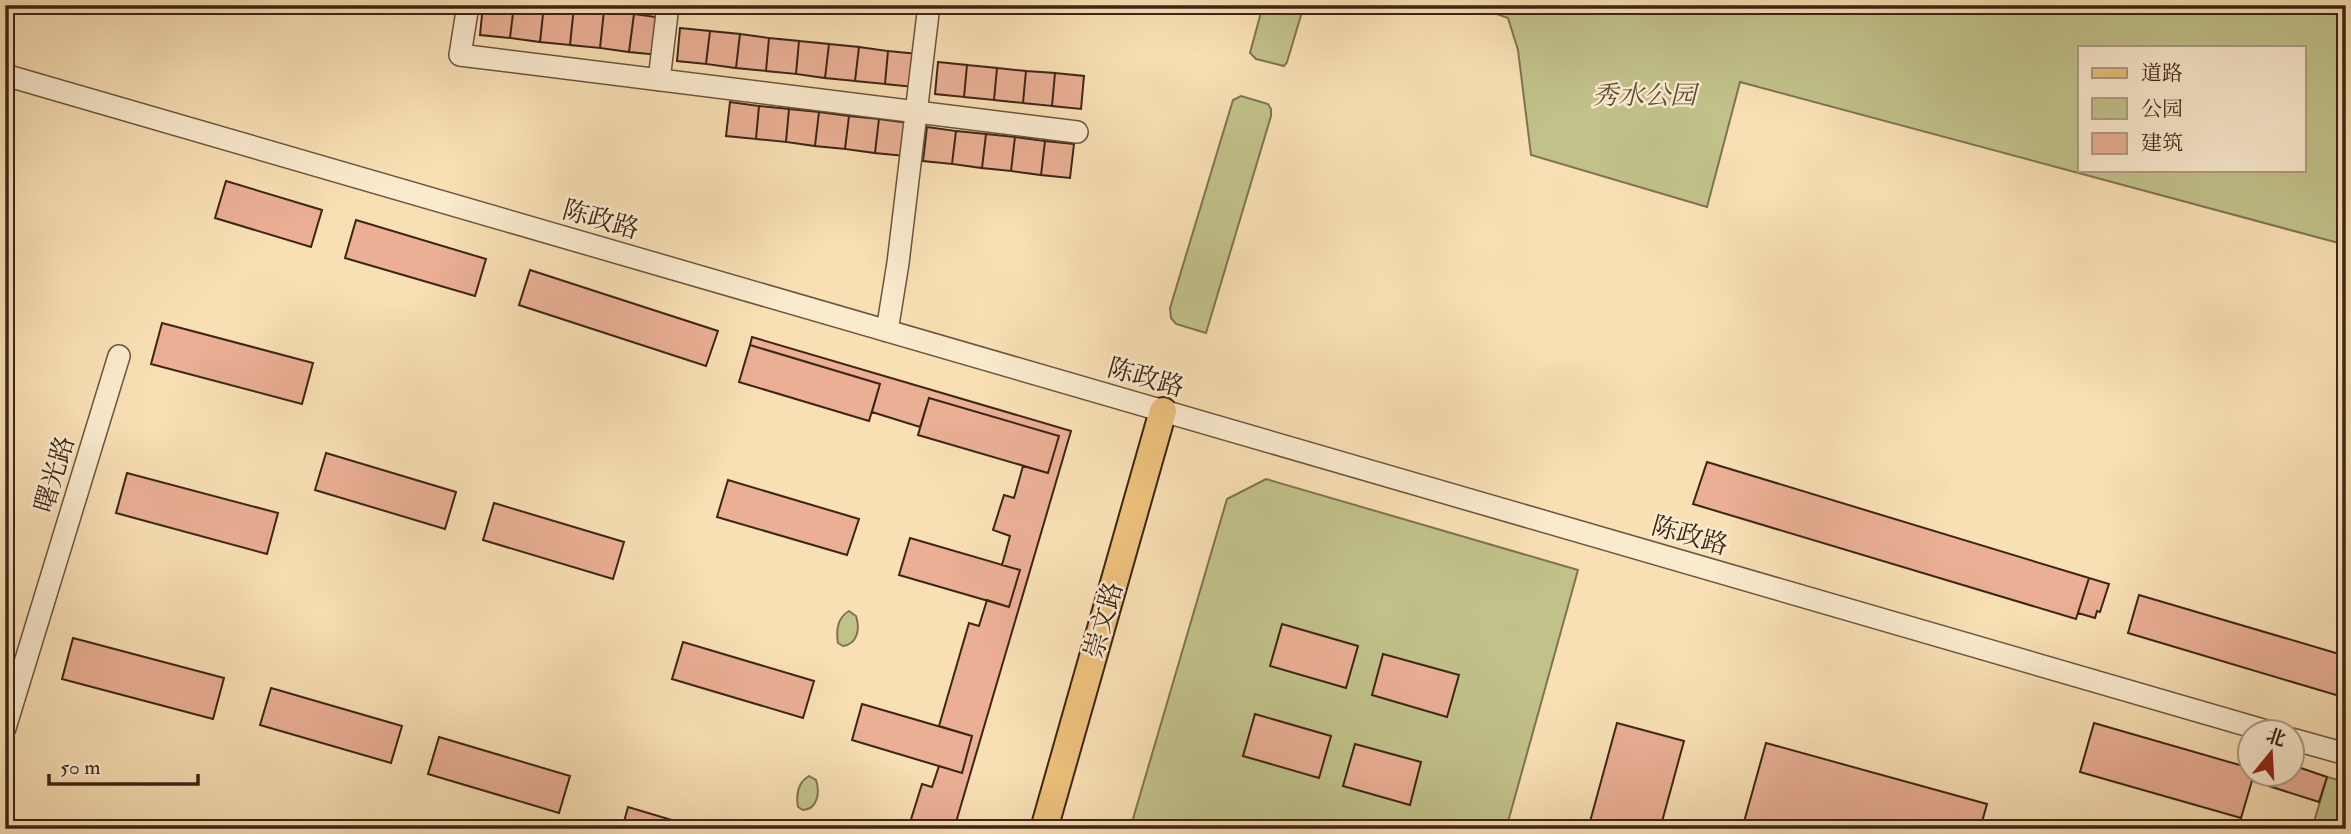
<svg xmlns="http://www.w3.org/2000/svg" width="2351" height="834" font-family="'IM FELL Double Pica','Noto Serif SC',serif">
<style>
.green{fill:#c1c18a;stroke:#7f7350;stroke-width:2;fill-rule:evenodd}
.building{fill:#eaaf95;stroke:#3d2516;stroke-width:2}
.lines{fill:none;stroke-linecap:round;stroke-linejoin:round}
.minor-casing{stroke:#6c543e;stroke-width:24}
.major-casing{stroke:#3d2516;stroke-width:30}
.minor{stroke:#faeace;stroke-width:21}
.major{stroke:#ecc07a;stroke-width:26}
.labels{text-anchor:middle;stroke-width:5;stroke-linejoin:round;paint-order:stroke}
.park-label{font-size:26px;font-style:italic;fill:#5e4c33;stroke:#faeace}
.street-label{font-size:26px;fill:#3d2516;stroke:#faeace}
</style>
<rect width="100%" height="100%" fill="#f8dfb4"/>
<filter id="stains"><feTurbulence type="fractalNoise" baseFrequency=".00286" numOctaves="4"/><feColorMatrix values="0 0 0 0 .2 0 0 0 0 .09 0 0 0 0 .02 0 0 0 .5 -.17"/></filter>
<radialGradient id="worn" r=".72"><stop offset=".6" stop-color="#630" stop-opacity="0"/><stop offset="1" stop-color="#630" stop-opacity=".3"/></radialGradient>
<path class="green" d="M1263,5H1290L1298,8L1302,12L1287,62L1284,66L1256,59L1250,53Z
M1472,5H2346V245L1740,82L1707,207L1531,155L1518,50L1508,18ZM2080,47H2304V170H2080Z
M1241,96L1268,104L1271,109V116L1206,333L1176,324L1171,318L1170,308L1233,100Z
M1266,479L1578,570L1506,829H1130L1227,499Z
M849,611L856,616C860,628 858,644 843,646L838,643C836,631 837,618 849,611Z
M809,776L816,780C820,792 818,809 803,810L798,807C796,795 797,783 809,776Z
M2327,777L2346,782V829H2312Z"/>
<path class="building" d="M483,5H514L510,38L480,35Z
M514,5H544L540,42L510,38Z
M544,5L574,7L570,45L540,42Z
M574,7L604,11L600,48L570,45Z
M604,11L634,14L629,52L600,48Z
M634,14L663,18L659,55L629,52Z
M680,28L710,31L706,64L677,61Z
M710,31L740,34L736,68L706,64Z
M740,34L769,38L766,71L736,68Z
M769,38L799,41L796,74L766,71Z
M799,41L829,44L825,78L796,74Z
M829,44L859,47L855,81L825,78Z
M859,47L888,51L885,84L855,81Z
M888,51L918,54L914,87L885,84Z
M938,62L967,65L964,97L935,94Z
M967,65L997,68L994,100L964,97Z
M997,68L1026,71L1023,103L994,100Z
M1026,71L1055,73L1052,106L1023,103Z
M1055,73L1084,76L1081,109L1052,106Z
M730,102L759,106L756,139L726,136Z
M759,106L789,109L786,142L756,139Z
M789,109L819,112L815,146L786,142Z
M819,112L849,116L845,149L815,146Z
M849,116L879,119L875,153L845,149Z
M879,119L909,123L905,156L875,153Z
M927,127L956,131L952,164L923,161Z
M956,131L986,134L982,168L952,164Z
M986,134L1015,137L1011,171L982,168Z
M1015,137L1045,141L1041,175L1011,171Z
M1045,141L1074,144L1070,178L1041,175Z
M226,181L322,210L311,247L215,218Z
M356,220L486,259L475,296L345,258Z
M530,270L718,331L706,366L519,305Z
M162,323L313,363L302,404L151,364Z
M752,337L1071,431L954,829H908L922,784L932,787L939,766L962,773L972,736L939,726L969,623L979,626L987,600L1009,607L1020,570L1002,565L1010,536L993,530L1004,495L1014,498L1023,466L1048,473L1059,436L929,398L920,427L872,412L880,384L750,345Z
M750,345L880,384L869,421L739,382Z
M929,398L1059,436L1048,473L918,435Z
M326,453L456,492L445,529L315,490Z
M1707,462L2089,578L2076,619L1693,504Z
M127,473L278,513L267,554L116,513Z
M728,480L859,519L847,555L717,517Z
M494,503L624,542L613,579L483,540Z
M910,538L1020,570L1009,607L899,575Z
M2089,578L2109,584L2100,612L2097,611L2095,618L2078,613Z
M2139,595L2346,656V698L2128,633Z
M1282,624L1358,646L1346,688L1270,666Z
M73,638L224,678L213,719L62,679Z
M683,642L814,681L803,718L672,679Z
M1383,654L1459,675L1447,717L1372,695Z
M271,688L402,726L391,763L260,725Z
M862,704L972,736L962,773L852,740Z
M1255,714L1331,736L1319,778L1243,756Z
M1617,723L1684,741L1660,829H1588Z
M2094,723L2250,768V774H2254L2241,818L2080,772Z
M439,737L570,776L559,813L428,774Z
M1766,743L1987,804L1980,829H1742Z
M1355,744L1421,762L1410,805L1343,786Z
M2292,765L2327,777L2319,802L2269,786L2272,774H2292Z
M628,807L702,829H622Z
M43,820L75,829H41Z"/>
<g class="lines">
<g class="minor-casing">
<path id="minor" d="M468,5L460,55L1077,132
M5,75L2270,732
M659,80L668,5
M887,331L898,263L929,5
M5,728L119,356
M2292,739L2346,754"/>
</g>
<g class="major-casing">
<path id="major" d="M1044,829L1163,411"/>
</g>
<use href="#minor" class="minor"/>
<use href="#major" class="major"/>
</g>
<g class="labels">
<g class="park-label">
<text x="1644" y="104">秀水公园</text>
</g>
<g class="street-label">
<text transform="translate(601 219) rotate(16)" y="9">陈政路</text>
<text transform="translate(1146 377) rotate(16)" y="9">陈政路</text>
<text transform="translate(54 474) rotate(-73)" y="9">曙光路</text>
<text transform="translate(1690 535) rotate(16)" y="9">陈政路</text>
<text transform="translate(1103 620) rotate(-74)" y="9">崇文路</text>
</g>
</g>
<rect width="2351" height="834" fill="none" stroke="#f8dfb4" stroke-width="28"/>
<rect x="7" y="7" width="2337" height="820" fill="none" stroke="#3d2516" stroke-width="3.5"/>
<rect x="14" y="14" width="2323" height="806" fill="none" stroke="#3d2516" stroke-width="2"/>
<rect x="2078" y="46" width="228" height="126" fill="#faeace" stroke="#ae9b84" stroke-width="2"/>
<rect x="2092" y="68" width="35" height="10" fill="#ecc07a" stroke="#ae9b84" stroke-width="2"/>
<text x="2141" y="80" font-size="21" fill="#3d2516">道路</text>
<rect x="2092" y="98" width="35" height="21" fill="#c1c18a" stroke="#ae9b84" stroke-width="2"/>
<text x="2141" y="116" font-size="21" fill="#3d2516">公园</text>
<rect x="2092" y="133" width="35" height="21" fill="#eaaf95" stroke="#ae9b84" stroke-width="2"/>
<text x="2141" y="150" font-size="21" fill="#3d2516">建筑</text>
<g transform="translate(2271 753) rotate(18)"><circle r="33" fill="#faeace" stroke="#ae9b84" stroke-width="2"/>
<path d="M0-5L12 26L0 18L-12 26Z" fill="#8f2418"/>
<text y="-10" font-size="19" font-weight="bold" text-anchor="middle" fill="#3d2516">北</text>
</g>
<path d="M49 774v10h149v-10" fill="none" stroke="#3d2516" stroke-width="3.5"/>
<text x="60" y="774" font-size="21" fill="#3d2516" stroke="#faeace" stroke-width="5" paint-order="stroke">50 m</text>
<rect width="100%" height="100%" filter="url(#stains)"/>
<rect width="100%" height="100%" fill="url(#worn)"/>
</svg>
